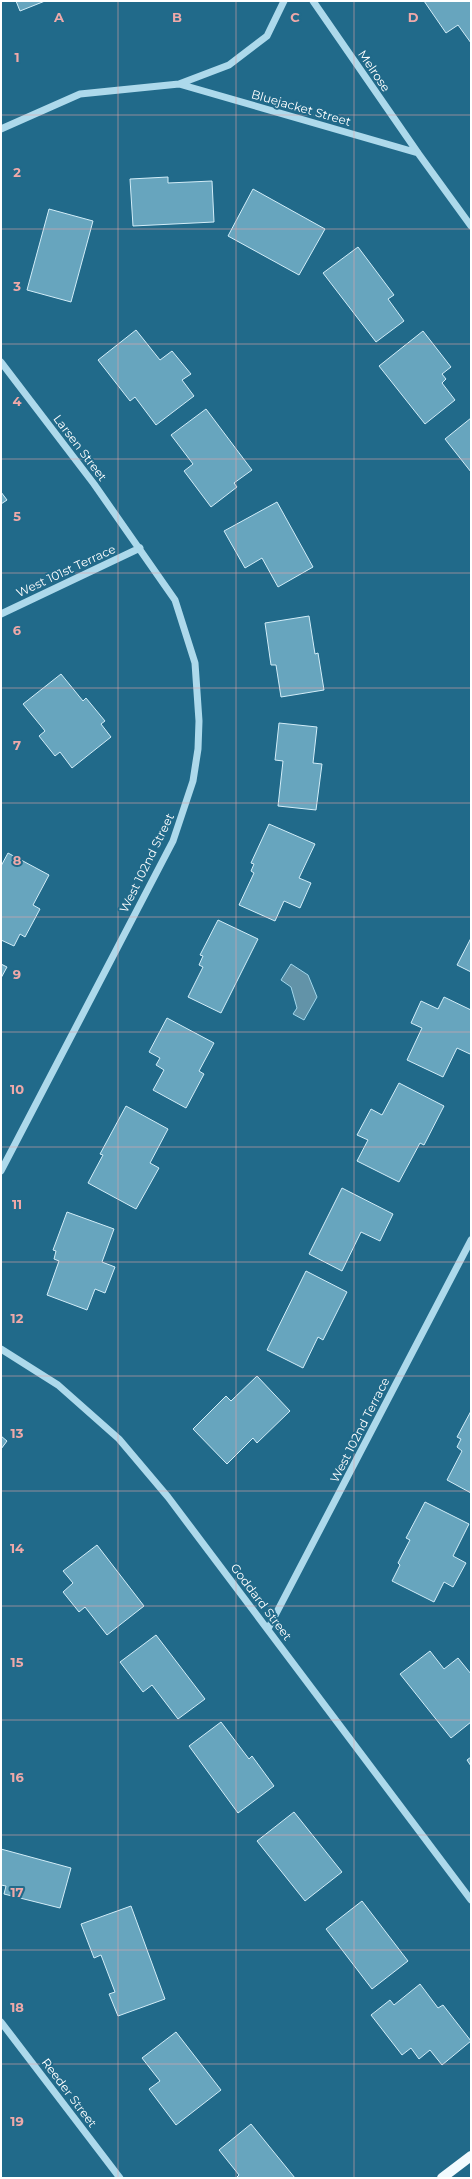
<svg xmlns="http://www.w3.org/2000/svg" width="472" height="2179" font-family="Montserrat,sans-serif">
<style>
.water{fill:#6293a8;stroke:#a1d7ec}
.building{fill:#67a5be;stroke:#d2edf8}
.lines{fill:none;stroke-linecap:round;stroke-linejoin:round}
.minor{stroke:#add9eb;stroke-width:7}
.major{stroke:#f1fafe;stroke-width:10}
.grid{fill:none;stroke:#efa9a9;stroke-width:1;stroke-opacity:0.55}
.labels{text-anchor:middle;stroke-width:4;stroke-linejoin:round;paint-order:stroke}
.street-label{font-size:12px;fill:#fff;stroke:#216a8a}
.grid-label{font-size:13px;text-anchor:middle;font-weight:bold;fill:#efa9a9;stroke:#216a8a;stroke-width:4;stroke-linejoin:round;paint-order:stroke}
</style>
<rect width="100%" height="100%" fill="#216a8a"/>
<path class="water" d="M291,964L308,975L317,997L304,1020L293,1014L297,1008L291,987L281,980Z"/>
<path class="building" d="M16,1H45L20,11Z
M424,1H471V43L458,25L446,33Z
M168,177V183L212,181L214,222L133,226L130,179Z
M253,189L325,229L299,275L228,236Z
M49,209L93,221L71,302L27,290Z
M358,247L394,295L388,299L404,321L376,342L323,273Z
M136,330L160,360L172,351L191,374L182,380L194,396L156,425L135,397L130,401L98,360Z
M423,331L451,367L442,374L446,379L442,383L455,400L425,424L379,366Z
M206,409L252,470L234,483L237,487L211,507L184,471L193,464L171,435Z
M471,418V472L445,439Z
M1,492L7,500L1,504Z
M277,502L313,567L278,587L262,558L245,568L224,531Z
M309,616L315,654L318,653L324,690L281,697L276,665H271L265,623Z
M61,674L83,701L86,698L105,721L101,724L111,737L72,768L60,752L55,756L39,736L45,731L23,704Z
M279,723L317,727L313,763L322,764L316,810L278,806L283,761L275,760Z
M269,824L315,844L299,878L311,883L300,908L284,901L275,921L239,905L254,873L251,871L254,864L251,863Z
M8,853L49,875L33,905L40,909L25,937L20,934L14,946L1,940V866Z
M218,920L258,939L221,1013L188,997L203,967L199,965L203,956L200,955Z
M471,938V972L457,965Z
M1,964L7,967L1,978Z
M444,997L471,1010V1052L470,1054L457,1048L443,1077L407,1060L422,1028L411,1023L421,1001L438,1009Z
M167,1018L214,1043L199,1071L204,1074L186,1108L153,1090L164,1070L156,1065L160,1058L149,1052Z
M399,1083L444,1106L424,1145L420,1143L399,1182L357,1161L368,1140L357,1135L371,1109L382,1115Z
M126,1106L168,1129L150,1163L159,1168L136,1209L88,1183L103,1155L100,1154Z
M342,1188L393,1214L380,1241L361,1232L342,1271L309,1254Z
M67,1212L114,1229L102,1262L115,1267L105,1293L95,1289L87,1310L47,1295L59,1261L54,1259L56,1251L53,1250Z
M306,1271L347,1292L323,1340L318,1337L303,1368L267,1350Z
M257,1376L290,1411L257,1443L253,1438L227,1464L193,1429L226,1396L231,1401Z
M471,1411V1493L447,1480L462,1451L457,1447L461,1439L457,1437Z
M1,1436L7,1441L1,1449Z
M425,1502L469,1524L453,1556L466,1563L453,1587L444,1582L434,1602L392,1581L400,1565L398,1563L410,1540L406,1538Z
M97,1545L144,1606L107,1635L85,1607L79,1612L63,1592L73,1583L63,1571Z
M156,1635L205,1699L178,1719L152,1685L143,1692L120,1662Z
M430,1651L444,1669L458,1658L471,1674V1722L451,1738L400,1674Z
M221,1722L249,1759L252,1756L274,1786L238,1813L189,1746Z
M471,1757V1766L467,1760Z
M294,1812L342,1872L305,1901L257,1841Z
M1,1849L71,1868L60,1908L4,1894L6,1886L1,1885Z
M362,1901L408,1961L372,1989L326,1929Z
M131,1906L165,1999L118,2016L109,1994L115,1992L101,1955L94,1958L81,1924Z
M420,1984L438,2008L443,2005L471,2041L442,2065L430,2050L419,2059L411,2048L402,2055L371,2015L390,2000L394,2005Z
M176,2032L221,2090L176,2125L149,2089L160,2081L142,2058Z
M251,2124L295,2178H236L239,2175L219,2150Z"/>
<g class="lines">
<path class="minor" d="M313,1L418,153L471,226
M179,84L418,153
M1,129L80,94L179,84L229,65L267,36L284,1
M1,362L94,484L175,600L195,663L199,721L198,749L193,781L173,841L1,1171
M1,614L140,548
M1,1349L58,1385L119,1439L168,1497L471,1900
M268,1629L471,1240
M1,2022L120,2178"/>
<path class="major" d="M442,2178L471,2156"/>
</g>
<path class="grid" d="M118,1V2178M236,1V2178M354,1V2178M1,115H471M1,229H471M1,344H471M1,459H471M1,573H471M1,688H471M1,803H471M1,917H471M1,1032H471M1,1147H471M1,1262H471M1,1376H471M1,1491H471M1,1606H471M1,1720H471M1,1835H471M1,1950H471M1,2064H471"/>
<g class="labels">
<g class="street-label">
<text transform="translate(374 71) rotate(56)" y="4">Melrose</text>
<text transform="translate(301 108) rotate(16)" y="4">Bluejacket Street</text>
<text transform="translate(80 448) rotate(53)" y="4">Larsen Street</text>
<text transform="translate(66 571) rotate(-25)" y="4">West 101st Terrace</text>
<text transform="translate(147 863) rotate(-64)" y="4">West 102nd Street</text>
<text transform="translate(360 1430) rotate(-63)" y="4">West 102nd Terrace</text>
<text transform="translate(261 1602) rotate(53)" y="4">Goddard Street</text>
<text transform="translate(69 2093) rotate(53)" y="4">Reeder Street</text>
</g>
</g>
<g class="grid-label">
<text x="59" y="22">A</text>
<text x="177" y="22">B</text>
<text x="295" y="22">C</text>
<text x="413" y="22">D</text>
<text x="17" y="62">1</text>
<text x="17" y="177">2</text>
<text x="17" y="291">3</text>
<text x="17" y="406">4</text>
<text x="17" y="521">5</text>
<text x="17" y="635">6</text>
<text x="17" y="750">7</text>
<text x="17" y="865">8</text>
<text x="17" y="979">9</text>
<text x="17" y="1094">10</text>
<text x="17" y="1209">11</text>
<text x="17" y="1323">12</text>
<text x="17" y="1438">13</text>
<text x="17" y="1553">14</text>
<text x="17" y="1667">15</text>
<text x="17" y="1782">16</text>
<text x="17" y="1897">17</text>
<text x="17" y="2012">18</text>
<text x="17" y="2126">19</text>
</g>
<rect width="472" height="2179" fill="none" stroke="#ffffff" stroke-width="4"/>
</svg>
